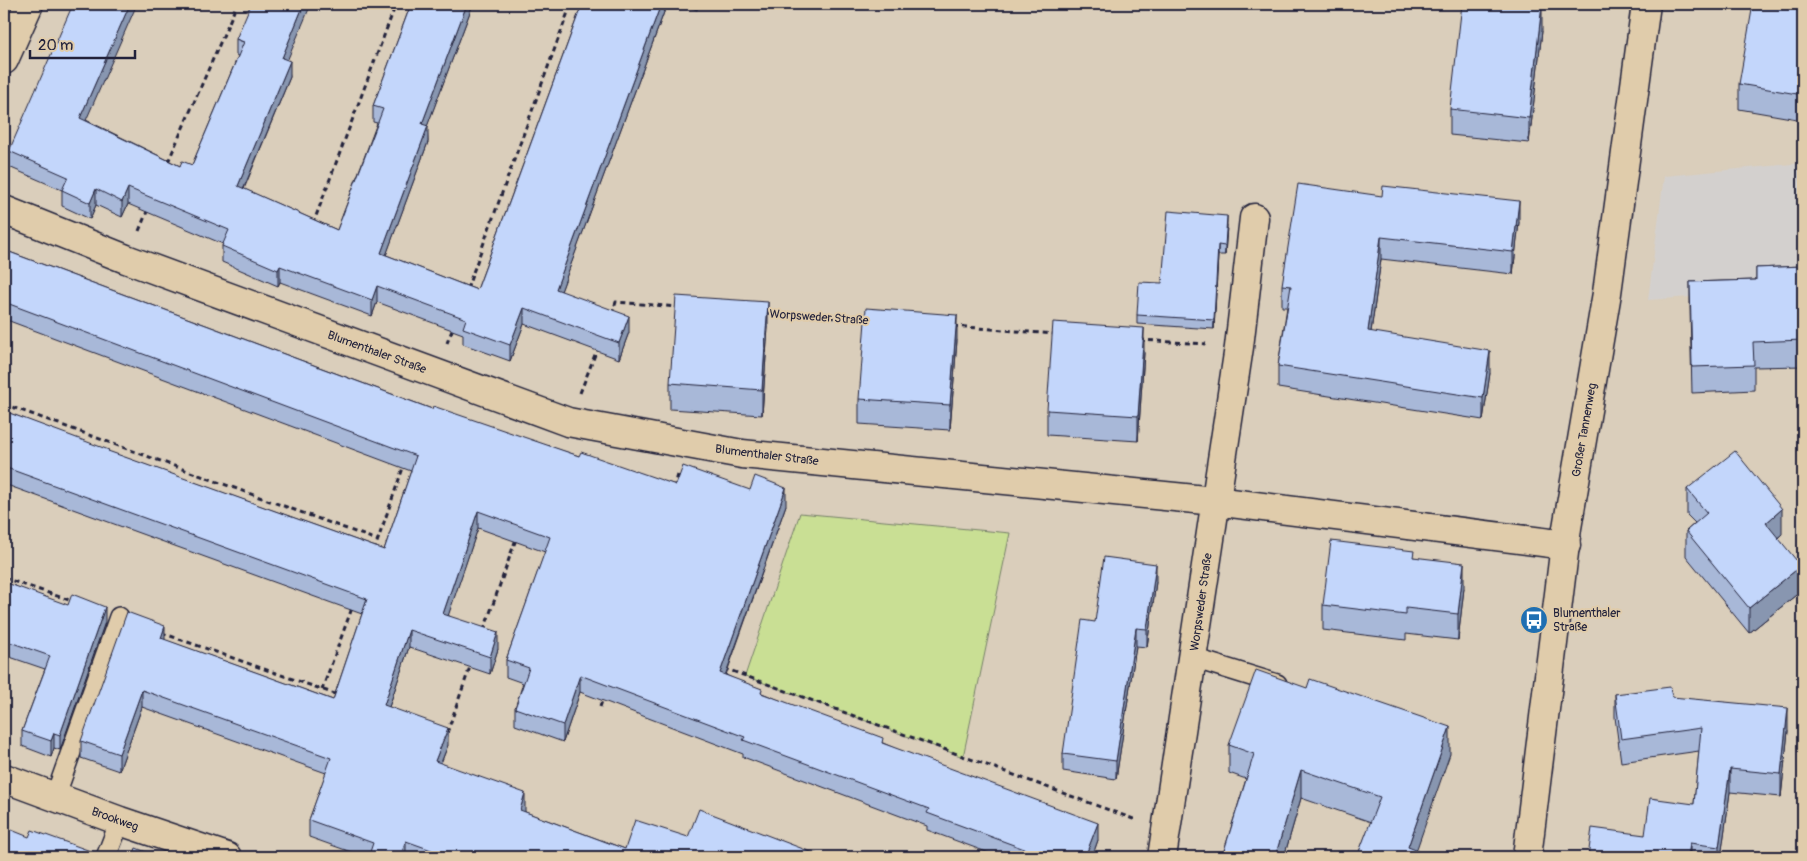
<svg xmlns="http://www.w3.org/2000/svg" width="1807" height="861" font-family="Pangolin,sans-serif">
<style>
.built{fill:#d3d0ce}
.green{fill:#c9df94;stroke:#768068}
.lines{fill:none;stroke-linecap:round;stroke-linejoin:round}
.service-casing{stroke:#22223b;stroke-width:22}
.minor-casing{stroke:#22223b;stroke-width:31}
.tertiary-casing{stroke:#22223b;stroke-width:31}
.path{stroke:#22223b;stroke-width:3;stroke-dasharray:5 4;stroke-linecap:butt}
.service{stroke:#e0ccab;stroke-width:19}
.minor{stroke:#e0ccab;stroke-width:28}
.tertiary{stroke:#e0ccab;stroke-width:28}
.wall{fill:#a8b8d8;stroke:#22223b}
.shaded-wall{fill:#8896b0;stroke:#22223b}
.building{fill:#c3d6fb;stroke:#22223b}
.labels{text-anchor:middle;stroke-width:4;stroke-linejoin:round;paint-order:stroke}
.street-label{font-size:12px;fill:#22223b;stroke:#e0ccab}
.poi-label{font-size:12px;fill:#22223b;stroke:#e0ccab;text-anchor:start}
</style>
<rect width="100%" height="100%" fill="#dacebb"/>
<filter id="ink" filterUnits="userSpaceOnUse"><feTurbulence type="fractalNoise" baseFrequency=".02" numOctaves="2"/><feDisplacementMap in="SourceGraphic" scale="10" xChannelSelector="R" yChannelSelector="G"/><feConvolveMatrix kernelMatrix="1 2 1 2 8 2 1 2 1" color-interpolation-filters="sRGB"/></filter>
<g filter="url(#ink)">
<path class="built" d="M1803,163V289L1648,300L1664,176Z"/>
<path class="green" d="M800,513L1010,533L963,757L745,676Z"/>
<g class="lines">
<g class="service-casing">
<path id="service" d="M1193,658L1277,684
M55,797L119,617
M106,857L120,821"/>
</g>
<g class="minor-casing">
<path id="minor" d="M4,60L29,4
M4,210L126,259L568,422L742,454L1215,501L1566,545
M4,778L120,821L227,857
M1162,857L1239,347L1254,218"/>
</g>
<g class="tertiary-casing">
<path id="tertiary" d="M1527,857L1567,528L1607,293L1646,4"/>
</g>
<path class="path" d="M168,162L237,4
M313,224L396,4
M139,231L148,209
M467,289L571,4
M766,313L867,320
M612,314L616,302L678,307
M953,326L1054,334
M1140,340L1206,344
M447,343L453,328
M580,393L598,347
M4,404L377,540
M674,488L678,475
M374,551L404,465
M4,578L72,601
M484,630L516,539
M162,633L338,695
M724,668L1136,820
M322,690L352,608
M600,707L603,698
M447,733L471,664"/>
<use href="#service" class="service"/>
<use href="#minor" class="minor"/>
<use href="#tertiary" class="tertiary"/>
</g>
<path class="wall" d="M411,4H473L427,126L428,142L386,255L477,290L582,4H667L561,291L629,332L619,359L524,324L510,361L463,344V334L377,302L372,316L280,282L278,286L222,262V246L223,244L128,204L122,217L96,205L90,219L62,206V190L9,167V151L86,120L180,166L192,165L238,56L236,55V39L287,60L290,77L244,189L337,230L377,123L373,122V106Z
M681,4H699L697,10Z
M1803,7V120L1739,109V84Z
M1542,31L1529,143L1450,135V109Z
M1803,150V205L1801,176V151Z
M1382,196L1519,222L1513,274L1381,259L1371,332L1490,373L1483,420L1278,388V366L1287,307H1282V285Z
M1227,225L1225,255H1218L1214,329L1137,324V315L1162,283Z
M4,250L432,409L579,456L676,485L786,505L726,675L762,693L883,743L1098,840L1092,857H1000L927,830V826L743,757V754L580,692L563,742L515,725V708L523,683L506,677V660L545,552L478,528L448,615L498,649L490,674L409,647L389,707L448,745L441,763L525,811V812L625,849L688,837L824,857H365L309,837V820L326,773L142,707L119,771L81,758V741L165,640L333,700L362,614L4,484V411L109,452L384,550L411,471L4,319Z
M1803,266V366L1754,367V390L1692,393L1690,308V282L1756,280V268Z
M768,327L762,415L670,409V383Z
M957,340L950,430L859,424V399Z
M1144,353L1138,441L1047,435V410Z
M1687,489L1782,534L1778,538L1801,591L1749,633L1686,556V531L1695,523L1687,515Z
M1414,557L1464,588L1458,640L1406,634V640L1323,630V605Z
M4,582L105,622L60,750L54,748L51,757L22,746V731L45,669L4,655Z
M1156,582L1147,647L1136,646L1116,779L1063,771V754L1095,622Z
M1615,694L1672,697L1788,731L1781,797L1730,792L1721,857H1588L1645,835L1694,804L1699,751L1621,762L1615,717Z
M1229,745L1450,754L1357,857L1371,822L1301,798L1284,857H1223V854L1246,779L1229,773Z"/>
<path class="shaded-wall" d="M130,4H137L80,134V118Z
M304,4H311L282,73V58Z
M467,4H473L422,140V124Z
M661,4H667L556,305V289Z
M1542,5V31L1529,143V118Z
M290,61V77L238,202V186Z
M428,126V142L381,269V253Z
M128,188V204L122,217V202Z
M96,189V205L90,219V203Z
M1519,201V222L1513,274V252Z
M1227,216V225L1225,255V246Z
M1381,237V259L1368,353V331Z
M1218,245V255L1214,329V320Z
M280,266V282L278,286V270Z
M377,286V302L372,316V300Z
M768,302V327L762,415V390Z
M524,308V324L510,361V345Z
M957,315V340L950,430V405Z
M629,316V332L619,359V343Z
M1144,328V353L1138,441V416Z
M1490,351V373L1483,420V398Z
M786,488V505L720,690V673Z
M1782,509V534L1766,548V523Z
M478,511V528L443,631V614Z
M1464,563V588L1458,640V614Z
M1156,564V582L1147,647V629Z
M1801,566V591L1749,633V608Z
M105,607V622L60,750V735Z
M165,626V643L161,638Z
M1136,628V646L1116,779V761Z
M409,630V647L384,722V705Z
M498,632V649L490,674V657Z
M580,675V692L563,742V725Z
M142,690V707L119,771V754Z
M1788,708V731L1781,797V774Z
M1450,727V754L1414,857L1408,847Z
M448,728V745L435,778V761Z
M54,733V748L51,757V741Z
M1730,769V792L1721,857H1719V847Z
M1301,770V798L1284,857H1275Z
M525,793V811L520,827V810Z
M1098,823V840L1092,857H1085Z
M406,841V857H400Z
M1690,843V857H1688Z"/>
<path class="building" d="M73,4H130L80,118L180,166L182,161L192,165L244,42L236,39L251,4H304L282,58L290,61L238,186L337,230L383,109L373,106L411,4H467L422,124L428,126L381,253L477,290L582,4H661L556,289L629,316L619,343L524,308L510,345L463,328L466,319L377,286L372,300L280,266L278,270L222,246L229,230L128,188L122,202L96,189L90,203L62,190L68,177L9,151Z
M1462,4H1529L1542,5L1529,118L1450,109Z
M1753,4H1783L1803,7V95L1739,84Z
M1803,150V180L1801,151Z
M1298,184L1382,196L1383,186L1519,201L1513,252L1381,237L1368,331L1490,351L1483,398L1278,366L1291,286L1282,285Z
M1168,211L1227,216L1225,246L1218,245L1214,320L1137,315L1139,282L1162,283Z
M4,250L432,409L433,406L579,456L581,452L676,485L683,466L750,490L755,476L786,488L720,673L762,689L761,693L883,738L882,743L1098,823L1085,857H1046L927,813L929,809L743,740L745,737L580,675L563,725L515,708L529,668L506,660L550,537L478,511L443,614L498,632L490,657L409,630L384,705L448,728L435,761L525,793L520,810L625,849L635,820L688,837L699,809L824,857H451L406,841L400,857H385L370,852L373,843L309,820L331,758L142,690L119,754L81,741L127,612L165,626L161,638L333,700L367,599L4,467V411L109,450L108,451L384,550L416,456L4,302Z
M1803,266V340L1753,342L1754,365L1692,367L1690,282L1756,280V268Z
M676,296L768,302L762,390L670,383Z
M866,308L957,315L950,405L859,399Z
M1053,322L1144,328L1138,416L1047,410Z
M1735,451L1782,509L1766,523L1801,566L1749,608L1686,531L1707,513L1687,489Z
M1331,541L1414,551L1413,557L1464,563L1458,614L1406,608V615L1323,605Z
M1104,557L1156,564L1147,629L1136,628L1116,761L1063,754L1082,620L1095,622Z
M4,582L68,605L72,594L105,607L60,735L54,733L51,741L22,731L50,656L4,640Z
M1256,670L1307,688L1310,679L1450,727L1408,847L1434,857H1357L1380,797L1301,770L1275,857H1232L1223,854L1254,754L1229,745Z
M1670,687L1672,697L1788,708L1781,774L1730,769L1719,847L1690,843L1688,857H1588L1592,828L1645,835L1650,798L1694,804L1701,728L1621,739L1615,694Z
M4,827L29,837L32,830L107,857H4Z
M136,848L159,857H133Z"/>
</g>
<defs>
<g id="bus-disc" transform="scale(1.4375)"><circle r="9.5" fill="#1f6fb2" stroke="#e0ccab"/><path d="M-5-6H5V4H4V6H2V4H-2V6H-4V4H-5ZM-3.5-4V0h7V-4ZM-3.5 1.2v1.5H-2V1.2ZM2 1.2v1.5H3.5V1.2Z" fill="#fff"/></g>
</defs>
<g fill-rule="evenodd">
<use href="#bus-disc" x="1534" y="620"/>
</g>
<g class="labels">
<g class="street-label">
<text transform="translate(819 317) rotate(4)" y="4">Worpsweder Straße</text>
<text transform="translate(377 352) rotate(20)" y="4">Blumenthaler Straße</text>
<text transform="translate(1584 430) rotate(-80)" y="4">Großer Tannenweg</text>
<text transform="translate(767 455) rotate(7)" y="4">Blumenthaler Straße</text>
<text transform="translate(1201 602) rotate(-82)" y="4">Worpsweder Straße</text>
<text transform="translate(115 819) rotate(20)" y="4">Brookweg</text>
</g>
<g class="poi-label">
<text x="1553" y="617">Blumenthaler<tspan x="1553" dy="14">Straße</tspan></text>
</g>
</g>
<rect width="1807" height="861" fill="none" stroke="#e0ccab" stroke-width="20"/>
<rect x="10" y="10" width="1787" height="841" fill="none" stroke="#22223b" stroke-width="2" filter="url(#ink)"/>
<path d="M30 50v8h105v-8" fill="none" stroke="#22223b" stroke-width="2.5"/>
<text x="38" y="50" font-size="15" fill="#22223b" stroke="#e0ccab" stroke-width="4" paint-order="stroke">20 m</text>
</svg>
